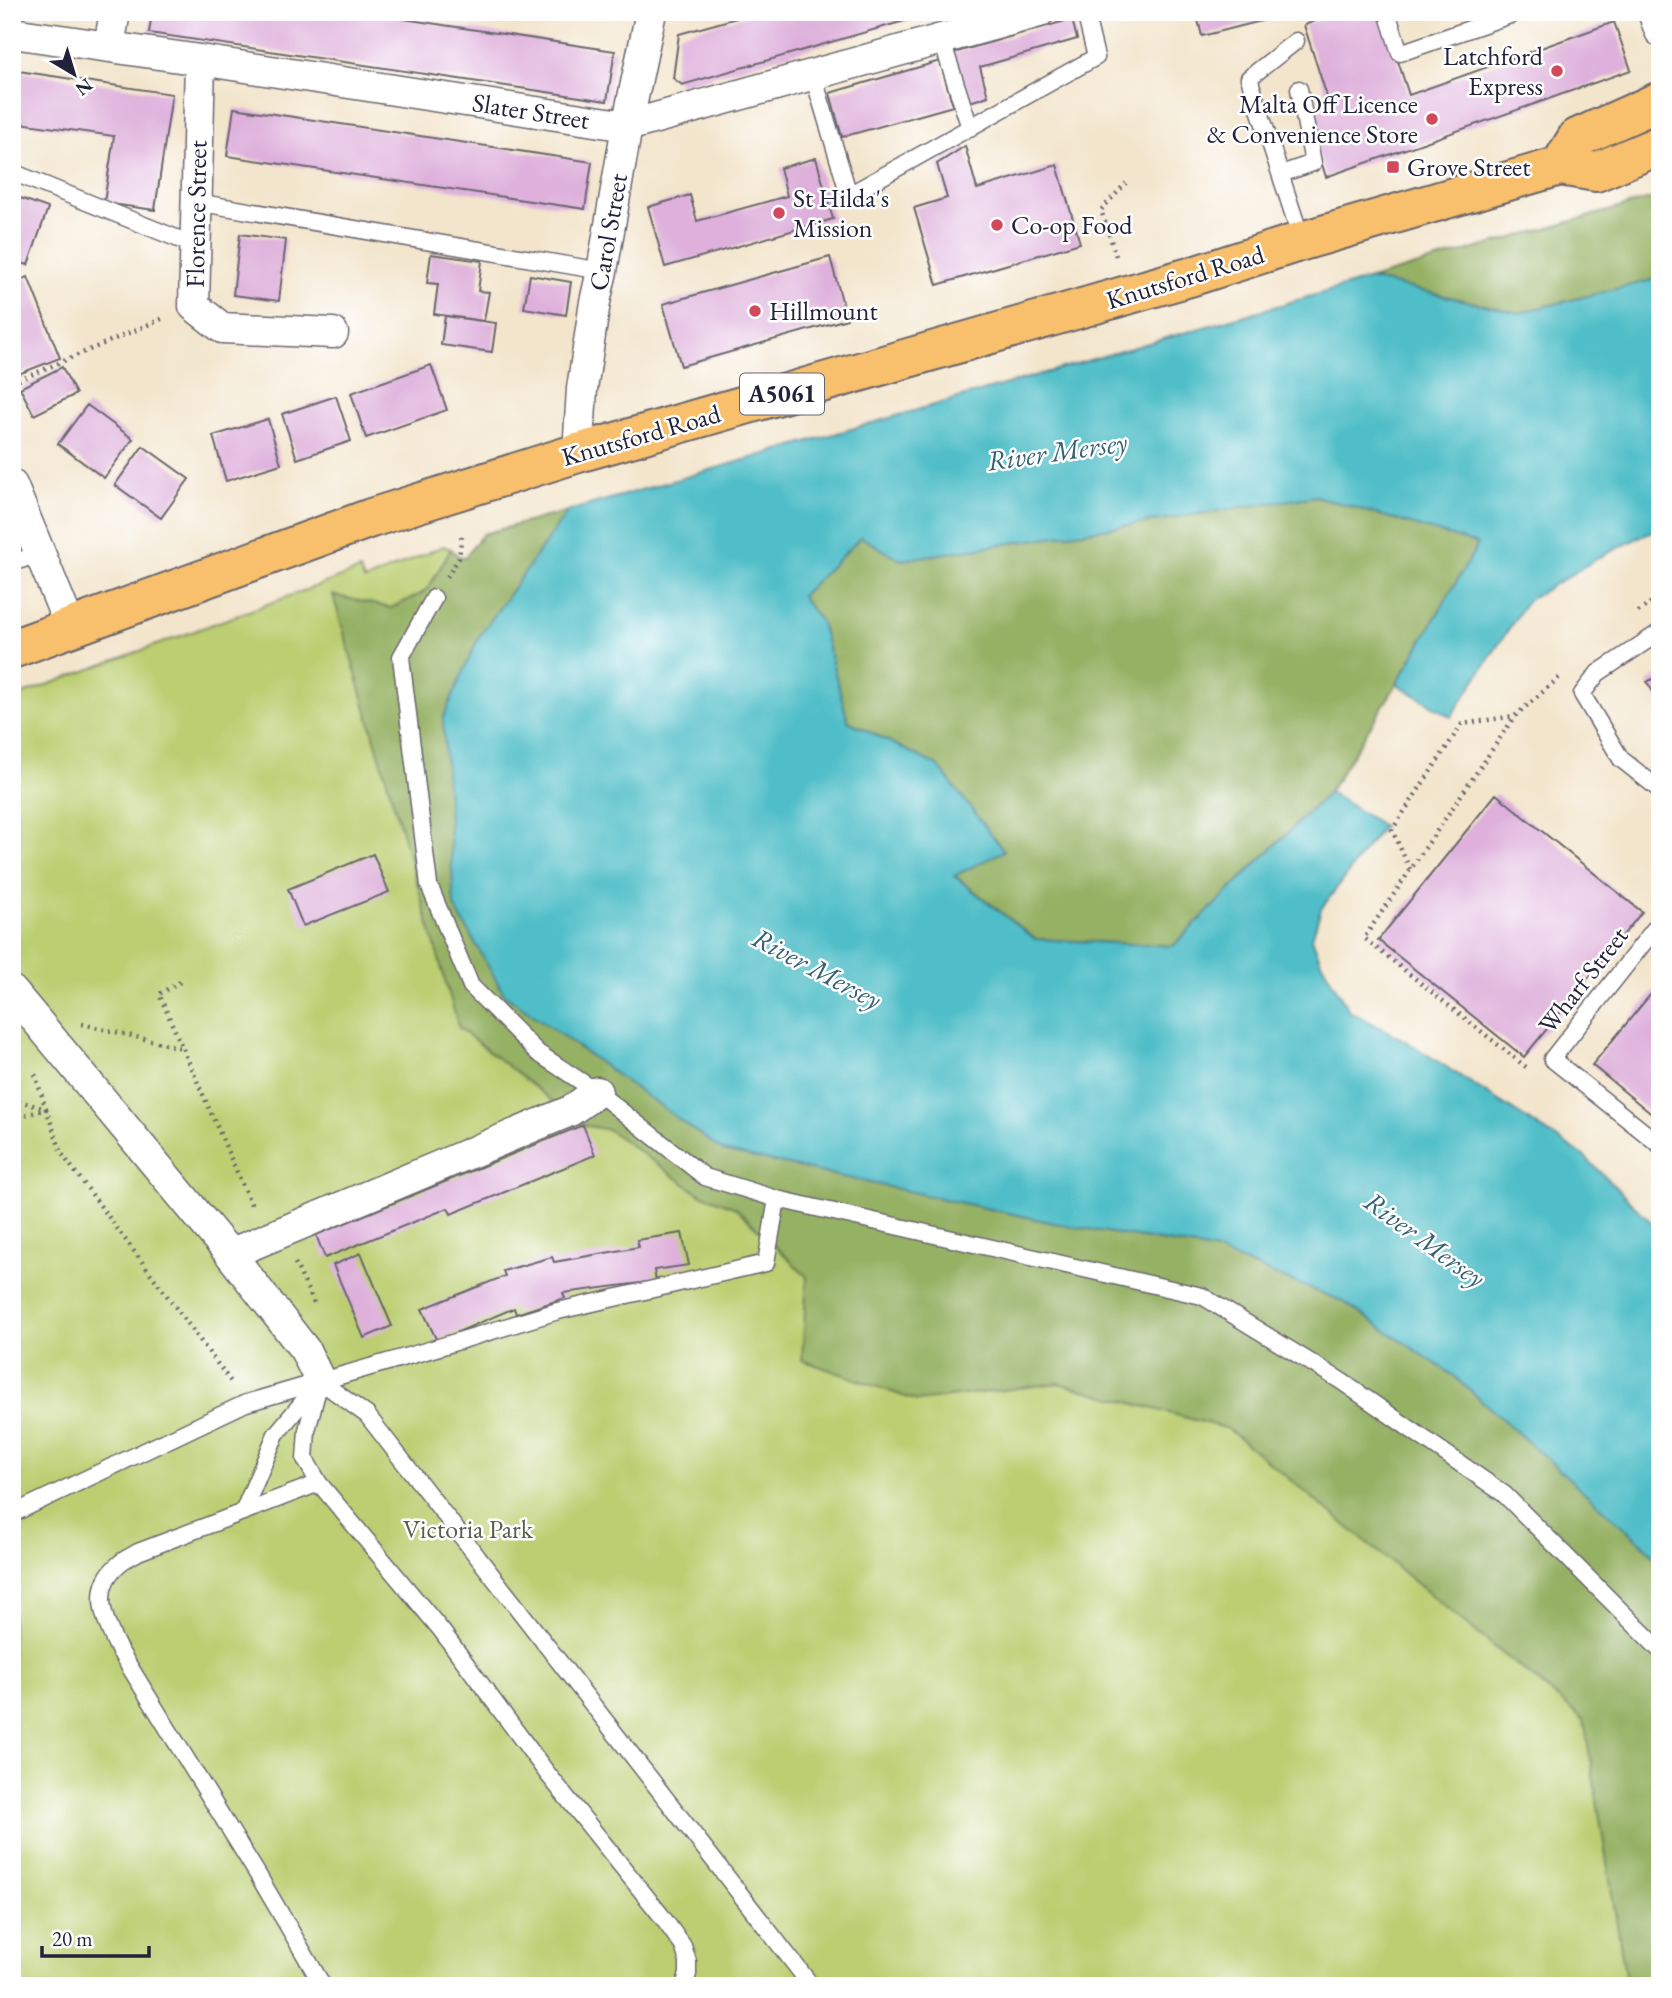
<svg xmlns="http://www.w3.org/2000/svg" width="1672" height="1998" font-family="'EB Garamond',serif">
<style>
.green{fill:#bcce71;stroke:#6f7856;stroke-width:2}
.forest{fill:#95b163;stroke:#5c6a4f;stroke-width:2}
.water{fill:#50bec8;stroke:#397082;stroke-width:2}
.building{fill:#deb0db}
.lines{fill:none;stroke-linecap:round;stroke-linejoin:round}
.service-casing{stroke:#6b666e;stroke-width:19}
.minor-casing{stroke:#6b666e;stroke-width:33}
.trunk-casing{stroke:#6b666e;stroke-width:42}
.path{stroke:#6b666e;stroke-width:4.5;stroke-dasharray:2 5;stroke-linecap:butt}
.service{stroke:#fff;stroke-width:16}
.minor{stroke:#fff;stroke-width:30}
.trunk{stroke:#f8bf6c;stroke-width:38}
.poi-dot{fill:#d1495b;stroke:#fff;stroke-width:2.5}
.labels{text-anchor:middle;stroke-width:5;stroke-linejoin:round;paint-order:stroke}
.shield{fill:#fff;stroke:#646476;stroke-width:2}
.shield-label{font-size:24px;font-weight:bold;fill:#22223b}
.poi-label{font-size:26px;fill:#22223b;stroke:#fff;text-anchor:start}
.street-label{font-size:26px;fill:#22223b;stroke:#fff}
.park-label{font-size:26px;fill:#585e4e;stroke:#fff}
.water-label{font-size:28px;font-style:italic;fill:#346073;stroke:#fff}
</style>
<rect width="100%" height="100%" fill="#fff"/>
<filter id="ink" filterUnits="userSpaceOnUse"><feTurbulence type="fractalNoise" baseFrequency=".0143" numOctaves="2"/><feDisplacementMap in="SourceGraphic" scale="14" xChannelSelector="R" yChannelSelector="G"/><feConvolveMatrix kernelMatrix="1 2 1 2 8 2 1 2 1" color-interpolation-filters="sRGB"/></filter>
<filter id="wash" filterUnits="userSpaceOnUse"><feTurbulence type="fractalNoise" baseFrequency=".00686" numOctaves="4" result="noise"/><feDisplacementMap in="SourceGraphic" scale="28" xChannelSelector="R" yChannelSelector="G"/><feGaussianBlur stdDeviation="1.57" result="paint"/><feColorMatrix in="noise" values="0 0 0 0 0 0 0 0 0 0 0 0 0 0 0 0 0 1.4 0 .05"/><feComposite in="paint" operator="in"/></filter>
<g filter="url(#wash)">
<rect width="100%" height="100%" fill="#f3e5cc"/>
<path class="green" d="M443,546L451,549L429,587L421,594L391,608L370,604L1213,1250L1660,1563V1986H12V698L360,570L364,581Z"/>
<path class="forest" d="M1660,196V278L1519,313L1370,279Z
M1316,496L1478,544L1397,684L1329,792L1173,946L1035,939L954,875L1003,851L938,766L848,721L821,622L801,596L861,537L901,560Z
M568,511L478,638L723,1151L1059,1224L1213,1250L1342,1301L1454,1376L1646,1547L1660,1563V1986H1627L1584,1720L1228,1429L1058,1383L917,1401L802,1360L807,1277L736,1208L698,1193L609,1130L583,1125L459,1028L333,595L391,608L421,594L429,587L451,549L458,556L465,557L483,534Z"/>
<path class="water" d="M1660,278V527L1600,557L1527,601L1451,717L1397,684L1478,544L1316,496L901,560L861,537L801,596L821,622L848,721L938,766L1004,851L954,876L1035,939L1173,946L1329,792L1383,826L1321,909L1312,938L1321,962L1349,1011L1406,1041L1584,1156L1660,1231V1563L1646,1547L1454,1376L1342,1301L1213,1250L1059,1224L723,1151L504,994L454,906L443,718L478,638L568,511L1370,279L1519,313Z"/>
<g id="blocks">
<path class="building" d="M152,12H357L615,51L607,101L149,33Z
M758,12H932V13L682,85L673,78L679,34Z
M1196,12H1293V13L1202,36Z
M1325,12H1382L1409,95L1614,22L1631,70L1326,177L1306,114L1330,106L1304,25L1326,17Z
M1072,19L1077,39L980,67L988,96L967,103L953,53Z
M940,61L953,106L842,137L830,93Z
M12,70L172,94L155,210L104,203L114,136L12,122Z
M234,108L592,162L585,209L227,156Z
M965,146L977,189L1057,165L1080,243L937,285L914,208L947,198L937,164Z
M816,158L833,219L665,267L648,207L690,195L697,221L787,196L780,168Z
M12,195L48,208L28,265L12,260Z
M240,234L286,240L279,301L233,295Z
M431,254L482,261L478,291L489,292L484,321L434,314L438,284L427,283Z
M830,257L847,319L681,366L663,304Z
M530,275L571,282L566,315L524,308Z
M28,277L60,358L16,375L12,366V283Z
M445,316L496,323L492,352L441,345Z
M431,365L447,410L366,438L351,393Z
M62,367L76,394L34,415L20,388Z
M336,396L351,441L297,459L282,414Z
M87,405L133,439L104,478L58,444Z
M268,419L281,464L226,481L213,436Z
M143,446L189,479L161,518L115,485Z
M1660,675V703L1647,682Z
M1496,794L1642,912L1524,1057L1378,940Z
M373,854L389,892L303,926L288,889Z
M1660,983V1121L1592,1065Z
M583,1125L595,1155L451,1214L448,1208L325,1258L316,1235Z
M682,1233L689,1265L654,1270L656,1281L563,1293L565,1298L516,1314L514,1308L437,1341L422,1309L505,1276L503,1271L552,1257L554,1262L639,1247L637,1240Z
M361,1253L392,1326L364,1338L333,1265Z"/>
</g>
</g>
<g filter="url(#ink)">
<use href="#blocks" fill-opacity="0" stroke="#6b666e" stroke-width="2"/>
<g class="lines">
<g class="service-casing">
<path id="service" d="M1387,12L1400,53L1519,12
M942,41L970,128
M1296,41L1249,78L1302,241
M813,75L849,195L1096,57L1085,12
M12,172L196,246
M1281,174L1313,163L1299,89
M196,202L602,271
M12,563L39,554
M434,598L401,657L429,885L471,986L538,1053L597,1092L705,1177L777,1199L1202,1296L1341,1381L1504,1494L1660,1650
M1660,632L1598,673L1582,694L1621,759L1660,790
M1660,922L1552,1059L1660,1145
M320,1381L367,1415L807,1980L798,1986
M320,1381L307,1430L305,1459L319,1483L441,1630L547,1773L660,1914L683,1946L688,1962V1974L684,1986
M319,1483L138,1552C132,1556 124,1559 119,1564C90,1588 104,1620 118,1648L258,1875L323,1986
M243,1512L276,1434L316,1386
M12,1514L246,1403L429,1350L558,1311L766,1263L777,1199"/>
</g>
<g class="minor-casing">
<path id="minor" d="M1653,12L1660,31
M12,33L200,60L627,126L1039,12
M109,46L115,12
M200,60L194,306L222,328L333,333
M578,453L582,389L595,302L602,271L627,126L651,12
M12,485L71,629
M12,991L230,1254L305,1350L320,1381
M230,1254L570,1111L597,1092"/>
</g>
<g class="trunk-casing">
<path id="trunk" d="M1560,166L1577,138L1660,101
M12,649L371,518L578,453L1193,276L1302,241L1560,166L1596,172L1660,145"/>
</g>
<path class="path" d="M1116,256L1101,210L1126,183
M12,383L164,318
M447,577L459,558L462,533
M1638,612L1660,596
M1410,869L1392,830L1462,724L1514,716
M180,982L159,994L253,1209
M82,1024L182,1048
M1526,1067L1364,938L1515,716L1561,676
M12,1099L46,1109L62,1154L231,1382
M12,1119L46,1109L35,1074
M295,1263L315,1305"/>
<use href="#service" class="service"/>
<use href="#minor" class="minor"/>
<use href="#trunk" class="trunk"/>
</g>
</g>
<g class="poi-dot">
<circle cx="1557" cy="71" r="7"/>
<circle cx="1432" cy="119" r="7"/>
<rect x="1386" y="160" width="14" height="14" rx="3.5"/>
<circle cx="779" cy="213" r="7"/>
<circle cx="997" cy="225" r="7"/>
<circle cx="755" cy="311" r="7"/>
</g>
<g class="labels">
<rect class="shield" x="740" y="373.5" width="84" height="41" rx="5"/>
<g class="shield-label">
<text x="782" y="402">A5061</text>
</g>
<g class="poi-label">
<text x="1543" y="65" text-anchor="end">Latchford<tspan x="1543" dy="30">Express</tspan></text>
<text x="1418" y="113" text-anchor="end">Malta Off Licence<tspan x="1418" dy="30">&amp; Convenience Store</tspan></text>
<text x="1407" y="176">Grove Street</text>
<text x="793" y="207">St Hilda's<tspan x="793" dy="30">Mission</tspan></text>
<text x="1011" y="234">Co-op Food</text>
<text x="769" y="320">Hillmount</text>
</g>
<g class="street-label">
<text transform="translate(531 111) rotate(9)" y="9">Slater Street</text>
<text transform="translate(196 214) rotate(-89)" y="9">Florence Street</text>
<text transform="translate(608 232) rotate(-80)" y="9">Carol Street</text>
<text transform="translate(1185 277) rotate(-17)" y="9">Knutsford Road</text>
<text transform="translate(641 435) rotate(-16)" y="9">Knutsford Road</text>
<text transform="translate(1583 980) rotate(-52)" y="9">Wharf Street</text>
</g>
<g class="park-label">
<text x="468" y="1538">Victoria Park</text>
</g>
<g class="water-label">
<text transform="translate(1057 451) rotate(-8)" y="10">River Mersey</text>
<text transform="translate(817 968) rotate(28)" y="10">River Mersey</text>
<text transform="translate(1425 1239) rotate(36)" y="10">River Mersey</text>
</g>
</g>
<rect width="1672" height="1998" fill="none" stroke="#fff" stroke-width="42"/>
<g transform="translate(74 74) rotate(142)" stroke="#ffffff" stroke-width="5" paint-order="stroke">
<path d="M0-5L12 26L0 18L-12 26Z" fill="#22223b"/>
<text y="-10" font-size="19" font-weight="bold" text-anchor="middle" fill="#22223b">N</text>
</g>
<path d="M42 1946v10h107v-10" fill="none" stroke="#22223b" stroke-width="3.5"/>
<text x="52" y="1946" font-size="21" fill="#22223b" stroke="#ffffff" stroke-width="5" paint-order="stroke">20 m</text>
</svg>
